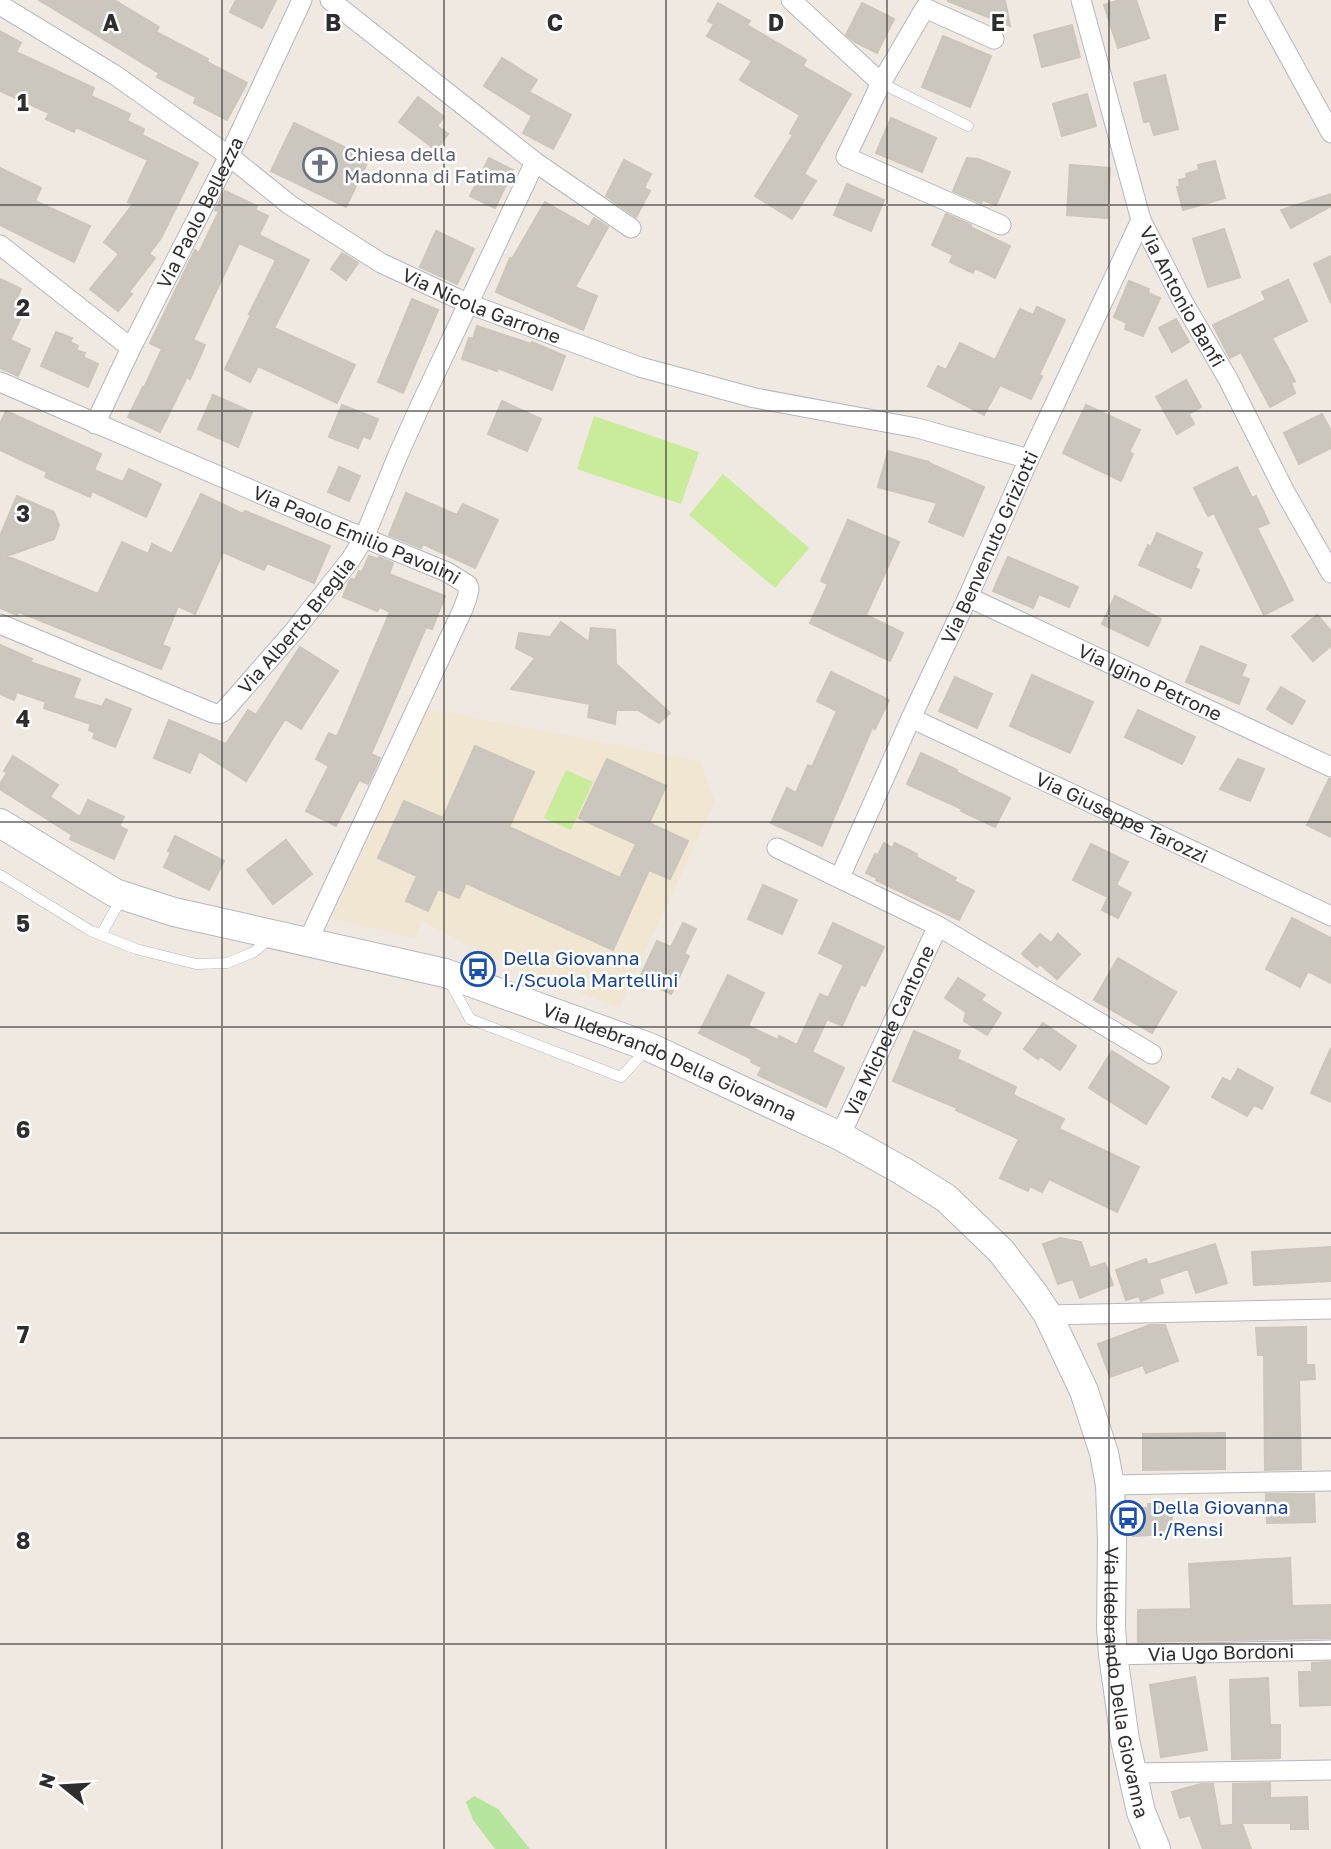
<svg xmlns="http://www.w3.org/2000/svg" width="1331" height="1849" font-family="'Golos Text',sans-serif">
<style>
.education{fill:#f0e6d1}
.green{fill:#b6e59e}
.pitch{fill:#c9ec9a}
.building{fill:#cbc7bf;stroke:#cbc5ba;stroke-width:2}
.lines{fill:none;stroke-linecap:round;stroke-linejoin:round}
.lane-casing{stroke:#b4b7c1;stroke-width:11}
.street-casing{stroke:#b4b7c1;stroke-width:21}
.secondary-casing{stroke:#b4b7c1;stroke-width:30}
.lane{stroke:#fff;stroke-width:10}
.street{stroke:#fff;stroke-width:19}
.secondary{stroke:#fff;stroke-width:28}
.grid{fill:none;stroke:#2e2e2e;stroke-width:2;stroke-opacity:0.55}
.labels{text-anchor:middle;stroke-width:5;stroke-linejoin:round;paint-order:stroke}
.worship-label{font-size:19px;fill:#5b616d;stroke:#fff;text-anchor:start}
.street-label{font-size:19px;fill:#2e2e2e;stroke:#fff}
.transit-label{font-size:19px;fill:#164399;stroke:#fff;text-anchor:start}
.grid-label{font-size:23px;text-anchor:middle;font-weight:bold;fill:#2e2e2e;stroke:#fff;stroke-width:5;stroke-linejoin:round;paint-order:stroke}
</style>
<rect width="100%" height="100%" fill="#efe9e1"/>
<path class="education" d="M427,709L700,761L715,802L619,1008L492,958L421,921L415,938L334,919V914Z"/>
<path class="green" d="M474,1796L498,1809L530,1849H495L473,1820L466,1802Z"/>
<path class="pitch" d="M594,416L699,452L681,504L577,469Z
M723,474L809,548L775,588L689,515Z
M566,770L593,782L571,830L544,818Z"/>
<path class="building" d="M39,0H114L159,27L156,32L208,59L207,62L247,83L227,120L194,103L196,97L157,77L159,73Z
M236,0H276L262,28L230,12Z
M948,0H1005L1010,26L948,1Z
M1120,0H1136L1149,38L1118,48L1104,5Z
M718,3L750,21L747,25L806,60L803,66L851,94L804,174L816,181L792,219L755,196L793,135L790,133L800,115L740,80L752,61L707,36L714,24L708,21Z
M862,3L894,19L877,53L855,42L846,35Z
M1072,25L1080,57L1042,67L1034,35Z
M0,31L21,43L16,52L94,88L91,96L130,114L127,121L144,129L142,135L198,163L161,238L149,254L155,258L129,292L132,294L118,311L90,289L119,254L104,242L133,204L128,202L148,160L76,127L74,132L46,119L49,113L0,91Z
M943,36L991,56L970,107L922,87Z
M502,58L537,80L529,92L571,115L553,149L523,133L532,116L484,86Z
M1165,75L1178,129L1154,135L1150,121L1144,122L1134,83Z
M1087,94L1096,126L1062,136L1053,104Z
M418,97L444,117L437,126L448,134L436,150L399,122Z
M891,118L936,138L922,172L876,153Z
M294,123L369,159L346,207L271,171Z
M489,158L513,170L495,208L470,196Z
M967,158L978,159L1010,172L996,205L983,200L981,203L953,191Z
M624,160L651,174L644,188L650,191L636,217L606,196Z
M1215,161L1225,198L1183,210L1177,187H1180L1179,180L1187,178L1186,174L1199,170L1198,165Z
M1070,165L1110,168L1107,218L1067,215Z
M0,168L41,188L35,201L90,226L74,262L0,225Z
M847,184L884,200L871,231L834,215Z
M225,191L257,206L255,210L268,216L259,235L309,260L274,328L355,365L337,403L258,366L250,382L225,369L251,315L249,314L276,260L239,243L193,340L205,345L190,379L187,377L160,432L128,417L143,387L144,388L162,349L150,343L195,250L199,253L219,211L215,210Z
M1331,194V206L1291,228L1281,210Z
M545,202L589,227L594,218L608,227L575,287L597,296L583,330L496,292L510,258L512,259Z
M946,214L971,225L970,227L1010,246L995,278L975,268L973,273L950,262L953,255L932,245Z
M1224,229L1240,277L1208,287L1193,239Z
M436,231L474,249L457,284L420,267Z
M342,253L358,263L346,280L331,269Z
M1331,256V303L1314,264Z
M0,279L21,289L17,298L28,303L10,340L30,349L18,376L0,368Z
M1288,280L1307,321L1272,338L1295,381L1291,383L1295,393L1270,407L1241,352L1230,358L1213,325L1266,300L1262,292Z
M1129,281L1149,289L1148,293L1160,298L1143,336L1125,329L1127,323L1114,317Z
M412,299L438,310L403,393L378,382Z
M1037,307L1065,320L1039,375L1042,376L1031,399L1000,385L984,415L928,386L938,366L946,370L960,343L995,360L1020,309L1033,315Z
M1176,319L1189,342L1172,352L1159,328Z
M477,326L531,344L532,342L565,356L552,390L498,368L497,371L462,359L469,338L473,339Z
M56,332L72,338L70,342L78,346L76,350L85,353L83,357L98,364L88,387L41,366Z
M1186,380L1201,407L1189,414L1194,424L1177,434L1156,397Z
M213,395L252,412L238,447L198,429Z
M502,401L541,419L527,451L488,434Z
M342,405L378,419L370,439L363,436L358,448L329,437Z
M1086,405L1140,430L1129,452L1133,454L1121,481L1063,453Z
M6,411L101,454L94,470L123,482L129,469L161,484L146,517L92,491L90,497L45,477L47,472L0,450V424Z
M1322,414L1331,431V448L1299,464L1284,433Z
M888,451L929,462V463L984,487L963,536L929,522L937,503L878,487Z
M339,467L360,476L349,501L328,492Z
M1237,467L1252,498L1256,496L1269,523L1257,528L1293,600L1264,615L1214,513L1208,516L1194,488Z
M406,493L457,515L463,504L498,520L475,568L423,544L421,548L389,535Z
M201,494L243,514L245,511L330,546L314,583L267,563L264,570L223,552L195,614L178,606L162,645L170,648L161,669L19,612L17,615L0,608V536L17,496L54,512L59,525L54,539L7,556L98,594L122,542L148,554L152,544L172,554Z
M848,520L899,542L866,615L903,633L890,661L810,623L828,584L821,581Z
M1157,533L1202,553L1195,568L1199,570L1191,588L1139,565L1148,545L1151,547Z
M369,556L378,559L379,557L393,563L389,574L445,596L432,629L426,627L371,754L380,758L368,784L359,780L336,826L306,811L329,766L316,759L329,733L337,737L390,612L380,607L377,611L343,597L349,582L351,579L355,580L359,571L362,572Z
M1008,557L1078,587L1069,607L1039,594L1033,608L993,591Z
M1115,596L1161,619L1148,646L1102,624Z
M1317,615L1331,631V646L1313,661L1292,636Z
M561,622L589,642L591,628L615,630L616,664L670,713L659,723L638,710H616L615,724L588,717L590,704L511,689L535,658L516,648L519,633L550,637Z
M0,645L32,659L30,662L80,679L73,698L102,707L106,699L131,709L115,747L93,738L95,733L89,730L91,724L44,708L46,702L17,692L14,700L0,694Z
M1201,646L1246,665L1241,676L1249,679L1239,704L1186,682Z
M300,647L338,671L301,729L285,719L246,781L199,751L190,773L154,758L169,720L226,744L248,710L256,715Z
M831,672L889,700L875,729L872,728L822,846L771,823L787,788L796,793L808,765L812,767L837,711L817,701Z
M1032,675L1093,702L1070,753L1010,726Z
M955,677L992,694L977,728L939,711Z
M1281,687L1305,701L1292,724L1267,709Z
M1138,710L1195,737L1182,764L1125,737Z
M475,746L534,772L509,827L620,878L636,844L579,818L607,759L666,786L649,823L688,841L670,879L649,870L613,950L466,883L459,898L438,889L428,911L406,901L417,876L378,858L404,801L443,818Z
M921,753L957,770L956,772L1010,798L995,827L961,811L962,809L907,784Z
M13,756L58,785L50,797L80,817L88,800L124,817L119,826L127,830L114,859L70,839L72,835L0,789V784L7,773L4,771Z
M1238,759L1264,769L1250,801L1220,789Z
M1329,779H1331V837L1307,825Z
M175,836L224,861L209,890L164,867L171,852L168,851Z
M286,840L312,874L273,904L247,870Z
M884,843L892,848L895,843L917,854L916,857L956,878L954,881L974,891L959,920L876,880L877,878L866,873L875,854L878,855Z
M1091,844L1128,862L1116,885L1131,893L1118,918L1102,910L1108,897L1073,880Z
M763,885L797,900L782,934L748,919Z
M1292,918L1331,938V983L1308,971L1300,987L1266,969Z
M683,923L696,929L684,954L689,956L671,994L639,979L657,941L671,947Z
M833,923L884,947L865,986L861,984L842,1026L827,1019L812,1052L844,1068L826,1107L758,1075L762,1067L751,1062L752,1059L699,1033L728,975L764,993L748,1026L778,1040L779,1036L797,1045L820,994L828,998L844,965L819,953Z
M1040,934L1051,943L1058,934L1080,954L1057,979L1040,964L1037,967L1022,954Z
M1118,958L1176,992L1152,1033L1094,1000Z
M958,978L985,995L981,1000L1001,1013L987,1035L964,1021L966,1012L945,998Z
M1043,1023L1076,1046L1060,1070L1040,1056L1038,1059L1024,1049Z
M914,1031L960,1051L957,1059L1016,1087L1013,1095L1064,1119L1059,1129L1139,1167L1117,1212L1049,1179L1042,1192L1030,1186L1028,1191L1000,1178L1019,1139L956,1110L957,1108L893,1081Z
M1331,1048V1102L1311,1093Z
M1112,1051L1169,1087L1146,1124L1089,1088Z
M1238,1069L1273,1088L1262,1109L1254,1105L1247,1116L1212,1097L1223,1078L1231,1082Z
M1060,1238L1081,1242L1090,1268L1105,1263L1113,1285L1080,1298L1073,1279L1058,1284L1043,1244Z
M1215,1244L1227,1283L1196,1293L1188,1269L1159,1279L1163,1293L1141,1301L1139,1296L1126,1300L1116,1270L1146,1259L1148,1265L1158,1262Z
M1331,1247V1281L1254,1285L1252,1252Z
M1150,1325H1165L1178,1361L1146,1373L1143,1365L1110,1377L1098,1344Z
M1306,1327V1365H1314L1315,1379L1299,1380L1301,1469L1265,1470L1264,1355H1258L1256,1328Z
M1225,1433V1469L1143,1470V1434Z
M1266,1494H1314L1315,1522L1267,1523Z
M1148,1504H1172V1530H1166V1534L1133,1536V1508H1148Z
M1290,1558L1292,1606L1331,1605V1638L1138,1642V1610L1191,1609L1189,1564Z
M1331,1662V1705L1300,1706L1299,1672H1312V1663Z
M1195,1677L1207,1750L1161,1757L1150,1685Z
M1268,1678L1270,1725H1280V1758L1232,1759L1230,1680Z
M1270,1783V1798L1307,1797L1308,1829H1291V1823H1233V1784Z
M1201,1784H1213L1220,1826L1242,1824L1251,1849H1203L1190,1815L1180,1818L1172,1792Z"/>
<g class="lines">
<g class="lane-casing">
<path id="lane" d="M881,83L968,126
M0,875L91,931L136,949L196,964L227,963L254,952L269,939
M101,935L121,899
M450,982L470,1019L621,1077L646,1050"/>
</g>
<g class="street-casing">
<g id="street">
<path d="M330,0L535,162L631,228"/>
<path d="M791,0L881,83"/>
<path id="s1" d="M1081,0L1141,220L1182,300L1228,379L1285,492L1331,573"/>
<path d="M1258,0L1331,133"/>
<path id="s2" d="M0,5L115,75L229,156L290,205L381,263L469,304L640,367L755,398L917,428L1029,459"/>
<path d="M994,39L925,8L881,83L846,157L1001,225"/>
<path d="M0,245L131,348"/>
<path id="s3" d="M0,382L333,525L447,572L468,585L469,589L467,598L463,609L307,943"/>
<path id="s4" d="M95,424L131,348L229,156L302,0"/>
<path id="s5" d="M968,597L1331,767"/>
<path id="s6" d="M0,624L213,713L219,714L224,711L294,631L351,559L364,538L398,455L420,406L535,162"/>
<path id="s7" d="M911,718L1331,916"/>
<path d="M777,848L938,926L1152,1054"/>
<path id="s8" d="M840,877L911,718L968,597L1029,459L1141,220"/>
<path id="s9" d="M840,1136L938,926"/>
<path d="M1048,1315L1331,1309"/>
<path d="M1110,1485L1331,1481"/>
<path id="s10" d="M1113,1655L1331,1650"/>
<path d="M1132,1773L1331,1770"/>
</g>
</g>
<g class="secondary-casing">
<g id="secondary">
<path id="s11" d="M0,823L115,893L174,912L445,973L649,1047L840,1136L901,1170L946,1198L1001,1251L1034,1294L1048,1315L1084,1391L1104,1453L1110,1485L1112,1540L1111,1627L1113,1655L1125,1740L1141,1812L1156,1849"/>
</g>
</g>
<use href="#lane" class="lane"/>
<use href="#street" class="street"/>
<use href="#secondary" class="secondary"/>
</g>
<path class="grid" d="M222,0V1849M444,0V1849M666,0V1849M887,0V1849M1109,0V1849M0,205H1331M0,411H1331M0,616H1331M0,822H1331M0,1027H1331M0,1233H1331M0,1438H1331M0,1644H1331"/>
<defs>
<g id="church-ring" transform="scale(1.75)"><circle r="9.5" fill="#fff" stroke="#6b7280" stroke-width="1.5"/><path d="M-1.2-6h2.4v3.5h3.3v2.4h-3.3V6h-2.4V-.1h-3.3v-2.4h3.3Z" fill="#6b7280"/></g>
<g id="bus-ring" transform="scale(1.75)"><circle r="9.5" fill="#fff" stroke="#1a4fb4" stroke-width="1.5"/><path d="M-5-6H5V4H4V6H2V4H-2V6H-4V4H-5ZM-3.5-4V0h7V-4ZM-3.5 1.2v1.5H-2V1.2ZM2 1.2v1.5H3.5V1.2Z" fill="#1a4fb4"/></g>
</defs>
<g fill-rule="evenodd">
<use href="#church-ring" x="320" y="165"/>
<use href="#bus-ring" x="478" y="969"/>
<use href="#bus-ring" x="1128" y="1518"/>
</g>
<g class="labels">
<g class="worship-label">
<text x="344" y="161">Chiesa della<tspan x="344" dy="22">Madonna di Fatima</tspan></text>
</g>
<g class="street-label">
<text dy="7" stroke="none"><textPath href="#s4" startOffset="236">Via Paolo Bellezza</textPath></text>
<text dy="7" stroke="none"><textPath href="#s1" startOffset="315">Via Antonio Banfi</textPath></text>
<text dy="7" stroke="none"><textPath href="#s2" startOffset="570">Via Nicola Garrone</textPath></text>
<text dy="7" stroke="none"><textPath href="#s3" startOffset="388">Via Paolo Emilio Pavolini</textPath></text>
<text dy="7" stroke="none"><textPath href="#s8" startOffset="362">Via Benvenuto Griziotti</textPath></text>
<text dy="7" stroke="none"><textPath href="#s6" startOffset="355">Via Alberto Breglia</textPath></text>
<text dy="7" stroke="none"><textPath href="#s5" startOffset="201">Via Igino Petrone</textPath></text>
<text dy="7" stroke="none"><textPath href="#s7" startOffset="233">Via Giuseppe Tarozzi</textPath></text>
<text dy="7" stroke="none"><textPath href="#s9" startOffset="116">Via Michele Cantone</textPath></text>
<text dy="7" stroke="none"><textPath href="#s11" startOffset="716">Via Ildebrando Della Giovanna</textPath></text>
<text dy="7" stroke="none"><textPath href="#s10" startOffset="108">Via Ugo Bordoni</textPath></text>
<text dy="7" stroke="none"><textPath href="#s11" startOffset="1561">Via Ildebrando Della Giovanna</textPath></text>
</g>
<g class="transit-label">
<text x="503" y="965">Della Giovanna<tspan x="503" dy="22">I./Scuola Martellini</tspan></text>
<text x="1152" y="1514">Della Giovanna<tspan x="1152" dy="22">I./Rensi</tspan></text>
</g>
</g>
<g class="grid-label">
<text x="111" y="31">A</text>
<text x="333" y="31">B</text>
<text x="555" y="31">C</text>
<text x="776" y="31">D</text>
<text x="998" y="31">E</text>
<text x="1220" y="31">F</text>
<text x="23" y="111">1</text>
<text x="23" y="316">2</text>
<text x="23" y="522">3</text>
<text x="23" y="727">4</text>
<text x="23" y="932">5</text>
<text x="23" y="1138">6</text>
<text x="23" y="1343">7</text>
<text x="23" y="1549">8</text>
</g>
<g transform="translate(63 1786) rotate(288)" stroke="#ffffff" stroke-width="5" paint-order="stroke">
<path d="M0-5L12 26L0 18L-12 26Z" fill="#2e2e2e"/>
<text y="-10" font-size="19" font-weight="bold" text-anchor="middle" fill="#2e2e2e">N</text>
</g>
</svg>
